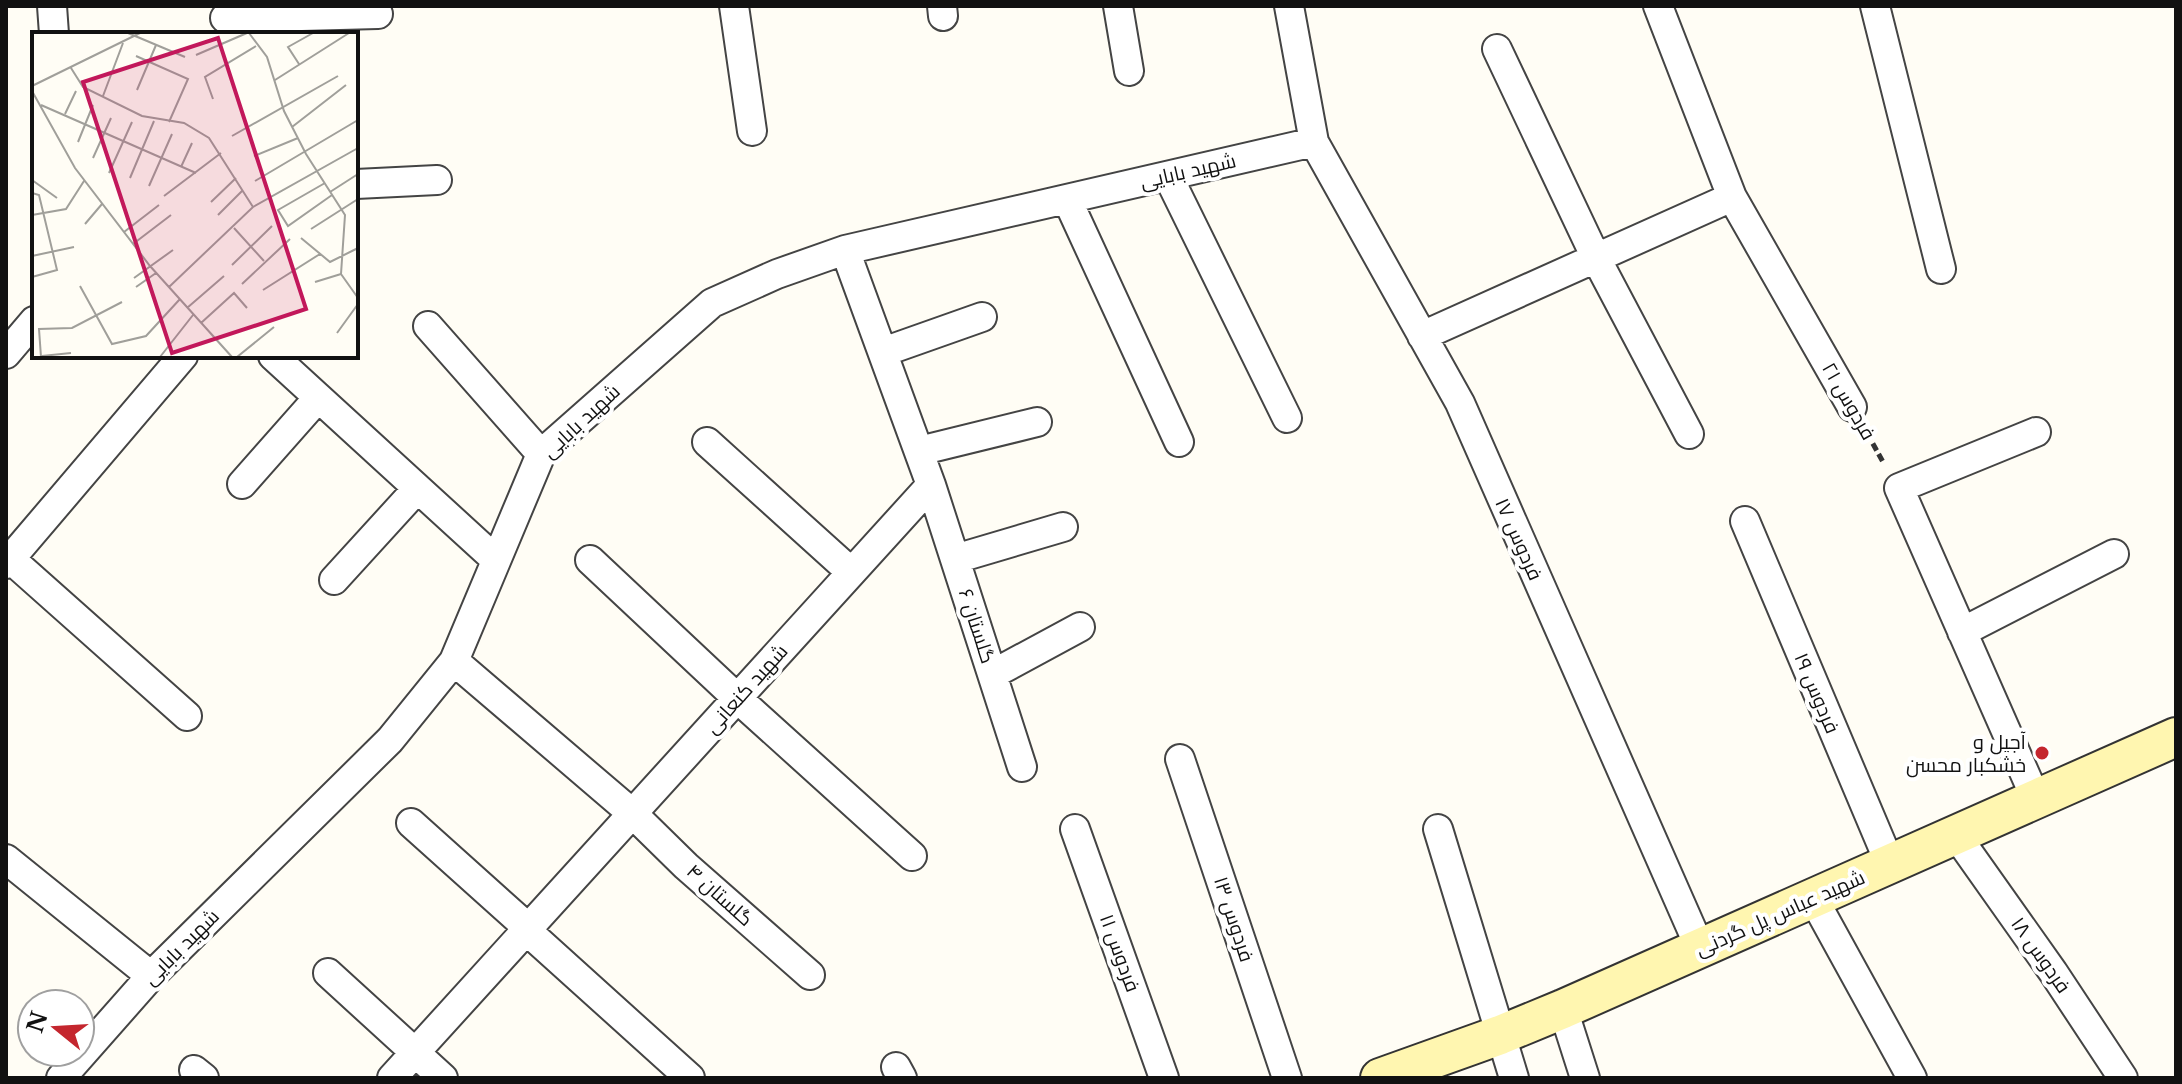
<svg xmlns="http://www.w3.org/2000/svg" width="2182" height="1084" font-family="'Libre Baskerville',Cairo,serif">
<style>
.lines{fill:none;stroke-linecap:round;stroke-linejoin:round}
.street-casing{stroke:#444;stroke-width:32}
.secondary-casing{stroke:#333;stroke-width:42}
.path{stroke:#333;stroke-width:5;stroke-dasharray:8 4;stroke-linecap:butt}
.street{stroke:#fff;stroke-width:28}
.secondary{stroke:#fff6b0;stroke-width:38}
.poi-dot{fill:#c4262e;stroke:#fff;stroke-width:3}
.labels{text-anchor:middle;stroke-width:8;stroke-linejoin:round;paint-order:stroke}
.street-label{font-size:20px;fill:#111;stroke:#fff}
.poi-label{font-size:20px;fill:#111;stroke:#fff;text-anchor:end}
.inset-road{fill:none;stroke:#a09f9a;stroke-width:2}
.view{fill:#c2185b;fill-opacity:0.15;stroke:#c2185b;stroke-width:4}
.inset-edge{fill:none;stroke:#111;stroke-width:4}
</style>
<rect width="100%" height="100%" fill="#fffdf5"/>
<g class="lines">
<g class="street-casing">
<path id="street" d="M52,6L54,34
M734,6L752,131
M942,6L943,16
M1118,6L1129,71
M1289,6L1314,142L1460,403L1700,948
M1658,6L1732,197L1852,407
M1875,6L1941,269
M225,18L378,14
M1497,49L1596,258L1689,434
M1168,176L1287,418
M356,184L437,180
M1067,199L1179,442
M845,250L931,485L1022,767
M428,326L541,454
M1422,336L1732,197
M883,352L982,317
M6,354L34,321
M273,356L496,560
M2036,432L1899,488L2036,799
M707,442L851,572
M919,451L1037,422
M242,484L318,398
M1745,521L1890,864
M6,555L187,716
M955,559L1063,527
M590,560L737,698L912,856
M6,564L183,356
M334,580L417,489
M1962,632L2114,554
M454,661L633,814L686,866L810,975
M993,674L1080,627
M1180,759L1287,1078
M411,823L518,919L526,930L690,1078
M1075,829L1164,1078
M1438,829L1514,1078
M1956,835L2053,972L2123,1078
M6,859L151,976
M1813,898L1912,1078
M328,973L443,1078
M1563,1009L1585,1078
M896,1067L902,1078
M194,1070L204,1078
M61,1078L151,976L390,740L454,661L541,454L712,303L777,274L845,250L1314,142
M392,1078L931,485"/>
</g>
<g class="secondary-casing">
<path id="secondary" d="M1380,1078L1500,1035L1563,1009L2176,737"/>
</g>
<path class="path" d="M1867,433L1883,462"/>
<use href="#street" class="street"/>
<use href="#secondary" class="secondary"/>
</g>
<circle class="poi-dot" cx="2042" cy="753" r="8"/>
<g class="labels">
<g class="street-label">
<text transform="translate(1188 171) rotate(-13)" y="7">شهید بابایی</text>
<text transform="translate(1849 401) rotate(60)" y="7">فردوس ۲۱</text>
<text transform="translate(581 421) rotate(-43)" y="7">شهید بابایی</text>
<text transform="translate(1519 539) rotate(66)" y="7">فردوس ۱۷</text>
<text transform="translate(977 626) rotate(72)" y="7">گلستان ۶</text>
<text transform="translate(746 689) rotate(-48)" y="7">شهید کنعانی</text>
<text transform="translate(1817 693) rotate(67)" y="7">فردوس ۱۹</text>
<text transform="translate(720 895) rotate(42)" y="7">گلستان ۴</text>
<text transform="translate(1780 913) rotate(-24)" y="7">شهید عباس پل گردنی</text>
<text transform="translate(1234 919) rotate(72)" y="7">فردوس ۱۳</text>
<text transform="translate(181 947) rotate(-45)" y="7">شهید بابایی</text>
<text transform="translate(1120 953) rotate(70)" y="7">فردوس ۱۱</text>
<text transform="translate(2041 955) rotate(55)" y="7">فردوس ۱۸</text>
</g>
<g class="poi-label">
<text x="2026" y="749">آجیل و<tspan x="2026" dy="23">خشکبار محسن</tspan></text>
</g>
</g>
<g transform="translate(32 32)">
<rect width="326" height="326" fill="#fffdf5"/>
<path class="inset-road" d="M96,1L153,25M217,1L235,25L252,79L274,122L313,183L309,242L326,266M164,23L215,1M104,24L156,47L137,90M267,32L256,15L281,1M39,36L51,55L110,84L152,91L177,106L221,175M243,48L317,1M0,54L108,1M105,58L124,13M0,59L43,136L118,234L200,325M71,64L91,11M181,67L173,45L224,14M9,73L164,141M33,82L44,59M260,95L314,53M200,104L306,44M46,110L61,73M222,124L266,106M61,126L79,86M149,135L160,111M77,141L100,90M98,146L122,89M0,148L25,166M223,149L326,88M293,151L246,178L256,194L300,163M117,154L140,102M298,160L326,142M0,161L7,163L25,238L0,245M132,164L189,121M179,170L204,146M0,183L34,177L52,149M186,183L211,158M53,192L70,172M202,196L232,229M279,197L326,167M92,200L127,173M269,206L298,230L326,216M101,212L139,183M0,224L42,215M200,233L240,194M102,246L141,218M283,250L309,242M210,252L258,207M48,254L80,312L114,304L148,267M104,255L124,241M137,255L221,175L326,116M231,258L288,222M155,276L192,244M169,291L202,261L215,276M305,301L326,272M0,325L39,321M9,325L7,297L40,296L90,270M128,325L161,283M205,325L242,295"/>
<path class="view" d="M186,6L274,277L140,321L51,50Z"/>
<rect width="326" height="326" class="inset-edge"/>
</g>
<rect width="2182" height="1084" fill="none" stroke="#111111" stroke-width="16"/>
<g transform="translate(56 1028) rotate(288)"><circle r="38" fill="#ffffff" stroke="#a0a0a0" stroke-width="2"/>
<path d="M0-6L14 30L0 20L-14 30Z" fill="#c4262e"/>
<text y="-12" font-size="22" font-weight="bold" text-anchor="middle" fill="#111111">N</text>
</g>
</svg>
